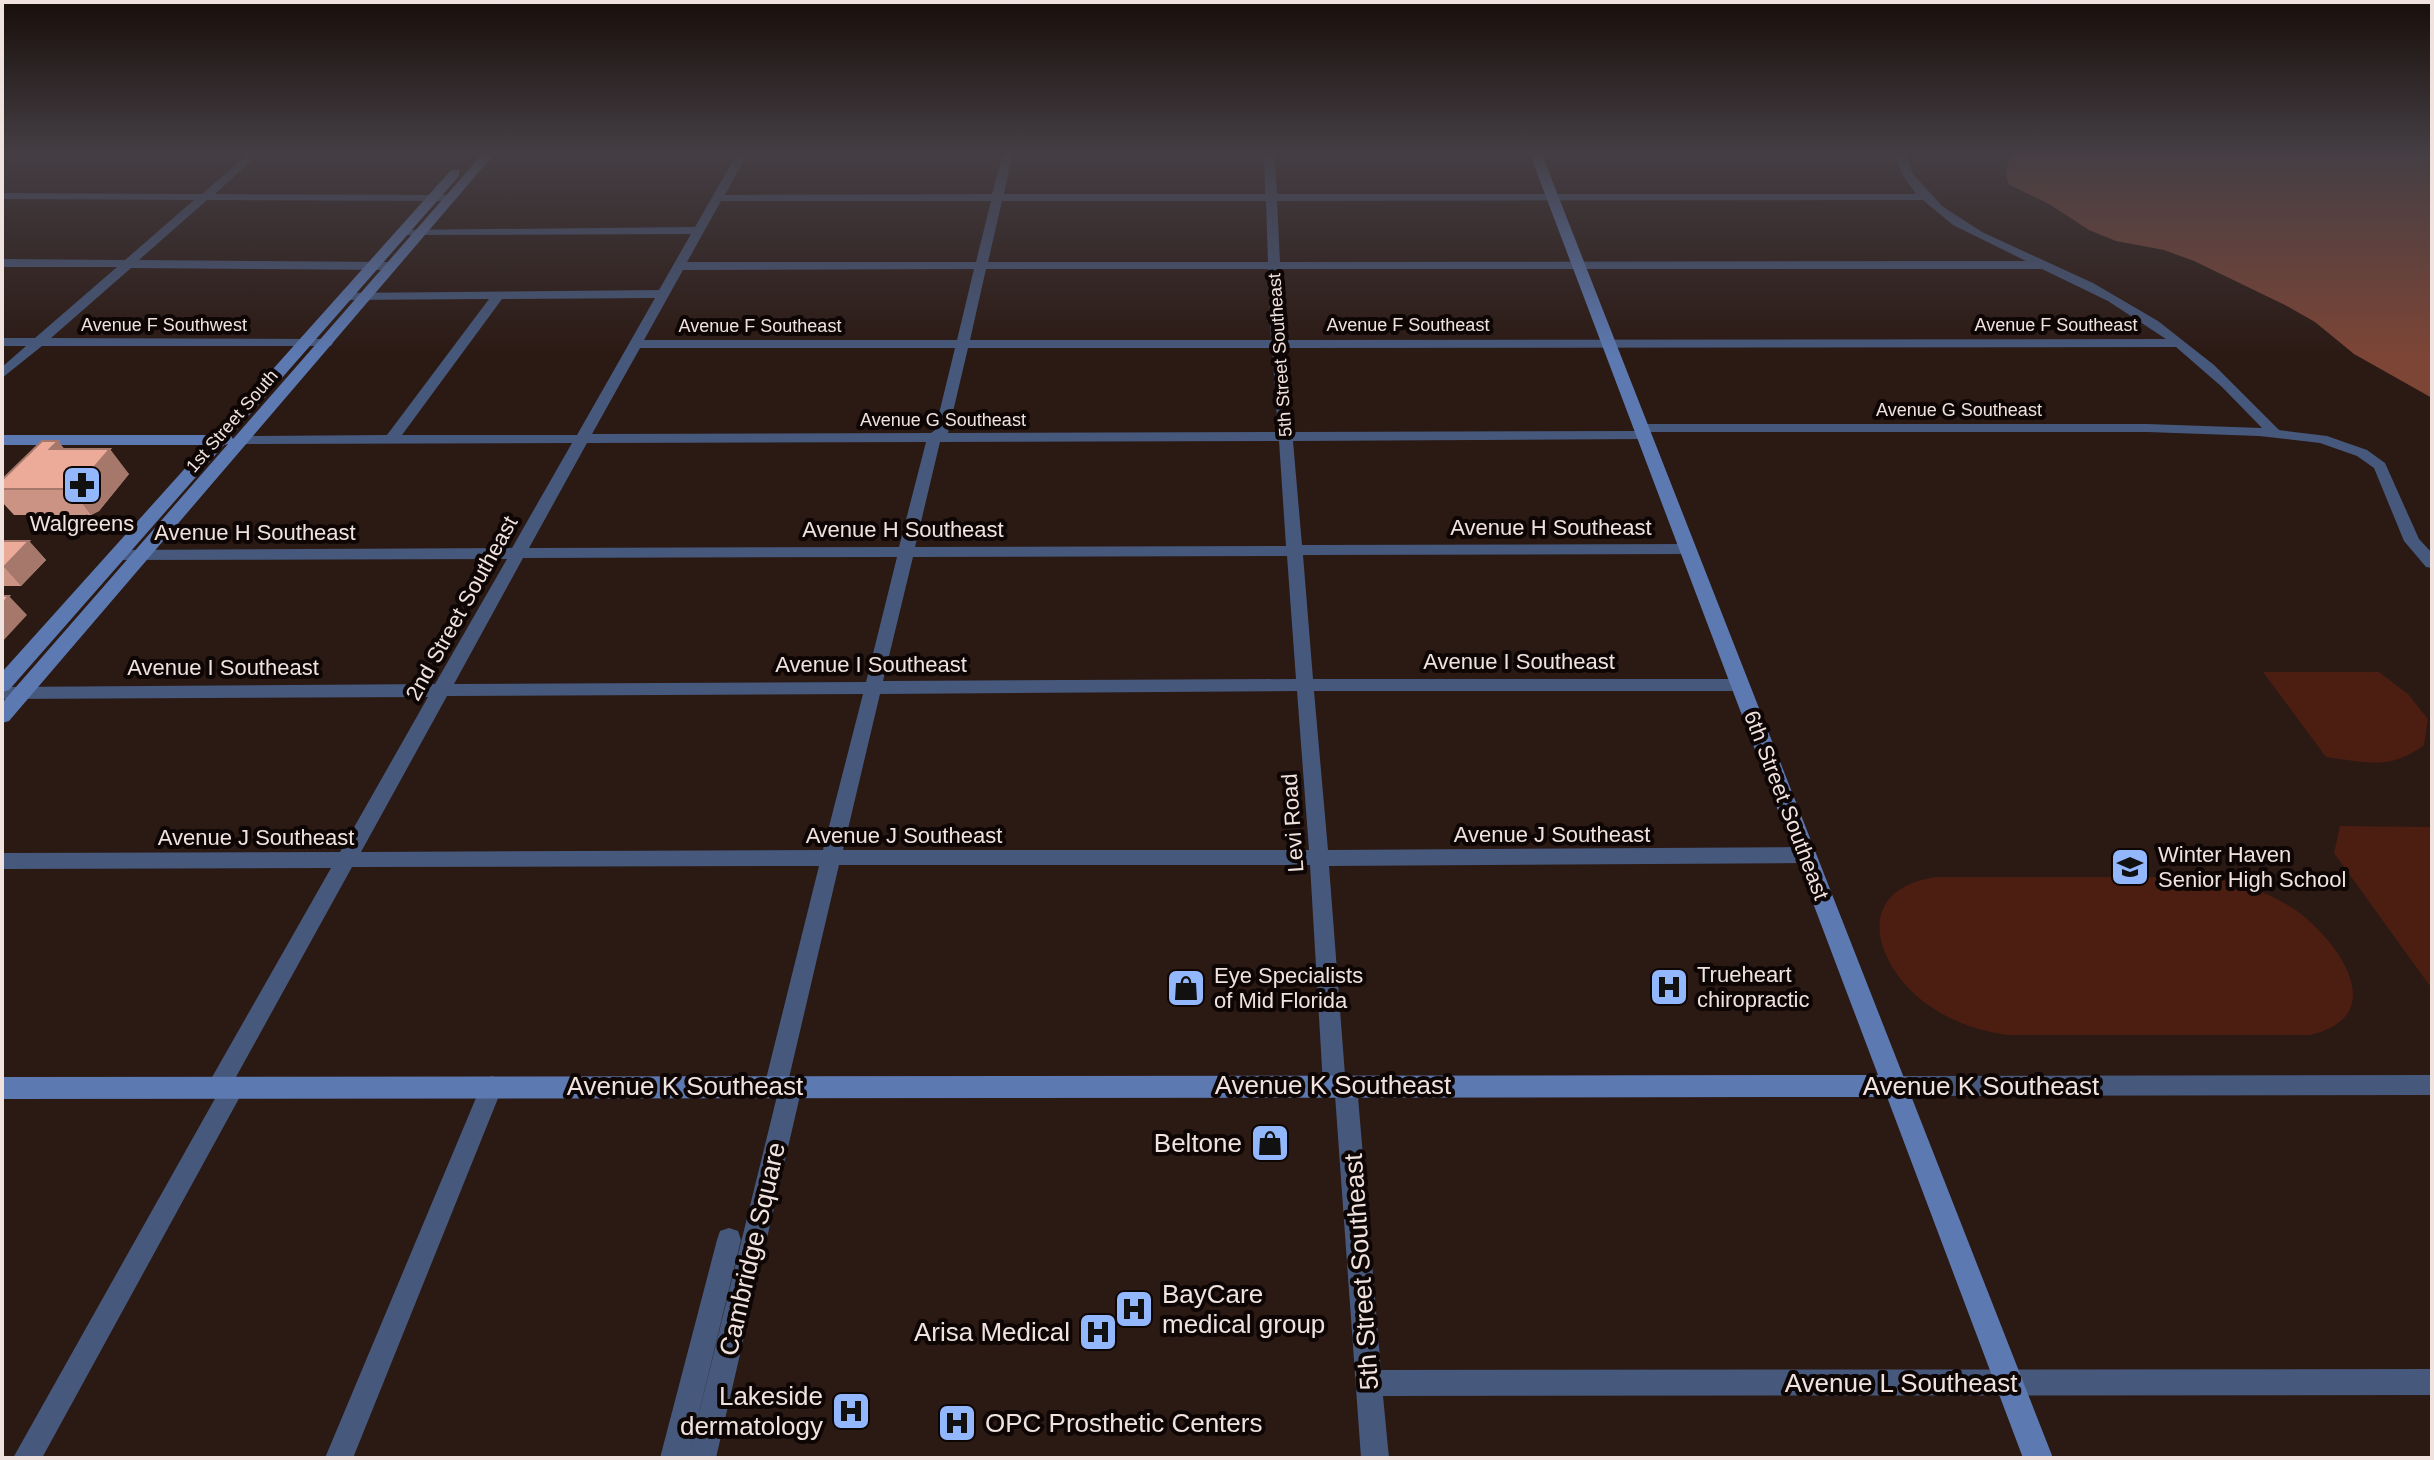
<svg xmlns="http://www.w3.org/2000/svg" width="2434" height="1460" font-family="Arial,sans-serif">
<style>
.green{fill:#4b1e11}
.water{fill:#7d4536}
.lines{fill:none;stroke-linecap:round;stroke-linejoin:round}
.street{fill:#46587c;fill-rule:evenodd}
.secondary{fill:#5c79b2;fill-rule:evenodd}
.wall{fill:#cb9384}
.shaded-wall{fill:#a5786b}
.building{fill:#ecab99;stroke:#a5786b;stroke-width:2}
.labels{text-anchor:middle;stroke-width:8;stroke-linejoin:round;paint-order:stroke}
.far-street-label{font-size:18px;fill:#f0e3df;stroke:#0e0605}
.poi-label{font-size:22px;fill:#f0e3df;stroke:#0e0605;text-anchor:start}
.street-label{font-size:22px;fill:#f0e3df;stroke:#0e0605}
.near-street-label{font-size:26px;fill:#f0e3df;stroke:#0e0605}
.near-poi-label{font-size:26px;fill:#f0e3df;stroke:#0e0605;text-anchor:end}
</style>
<rect width="100%" height="100%" fill="#2b1913"/>
<path class="green" d="M2263,672H2379L2408,694L2428,719L2424,745C2390,771 2365,762 2326,757Z
M2340,826L2432,827V989L2334,853Z
M1935,877H2204C2237,881 2269,892 2297,911C2339,942 2392,1016 2310,1035H2008C1979,1031 1952,1022 1928,1005C1876,968 1849,891 1935,877Z"/>
<path class="water" d="M2011,152H2432V398L2354,354L2315,322L2285,305L2194,261L2164,250L2116,241L2089,230L2049,204L2008,184L2006,173Z"/>
<g class="lines">
<path class="street" d="M250,152H261L215,194L451,195L457,198L451,201L207,200L139,260L392,262L398,266L392,270L131,268L51,338L326,339L333,343L331,346H42L2,378V367L26,346H2V338H35L117,267H2V259L125,260L194,200L2,199V193L202,194Z
M738,152H748L725,195L992,194L1003,152H1013L1004,194H1265L1264,152H1274L1277,194H1916L1902,174L1894,152H1904L1913,174L1942,206L1982,232L2093,283L2158,321L2214,365L2279,430L2327,436L2367,450L2385,463L2419,539L2432,553V568L2426,567L2404,541L2374,468L2357,456L2320,443L2259,436L2147,432H1649V438L1644,439L1293,441L1302,545L1688,544L1696,549L1688,554L1303,555L1313,679H1741L1750,685L1741,691H1314L1328,850L1806,847L1813,849L1816,855L1813,861L1806,863L1329,866L1345,1075L1354,1078L1357,1085L1381,1370L2432,1369V1395L1383,1396L1389,1458H1361L1335,1095L1326,1092L1323,1085L1310,865H839L789,1078L799,1080L802,1087L716,1458H688L777,1096L767,1094L764,1087L819,866L352,867L236,1077L242,1079L245,1086L242,1093L42,1458H13L217,1095L211,1093L208,1086L211,1079L331,868L2,869V853L340,852L428,697L2,699V687L435,684L507,559L118,560L110,555L118,550L512,548L572,443L242,444L235,440L242,436L387,435L489,299L345,300L339,296L341,293L659,290L691,234L402,235L396,232L398,230L695,227ZM1923,200L1953,225L2026,261L1280,262L1277,201ZM721,201H991L976,262H687ZM1002,201H1266L1268,262H988ZM974,269L957,340H644L683,270ZM986,269H1268L1271,340H970ZM1281,269H2042L2108,301L2166,339L1284,340ZM655,298L577,435H402L502,299ZM2176,347L2222,387L2262,428L2147,424H1642L1637,425V431L1292,432L1285,348ZM640,348H955L935,430L931,433L592,434ZM968,348H1272L1278,432L948,433ZM1279,441L1286,546L915,547L940,442ZM926,442L899,547L529,548L587,443ZM1287,556L1296,679L883,681L913,557ZM897,557L866,682L454,684L523,558ZM1297,691L1309,850H843L880,694ZM863,694L823,850L361,852L447,696Z
M2432,1075V1095L1895,1096L1887,1093L1884,1086L1887,1079L1895,1076Z
M492,1076L500,1079L503,1086L353,1458H325L481,1086L484,1079Z
M729,1228L738,1231L741,1240L688,1458H660L717,1240L720,1231Z"/>
<path class="secondary" d="M484,152H496L9,721L2,723V703L228,444L224,445L9,690L2,692V672L206,445H2V435H214L451,170H459V176L231,436L233,439Z
M1529,152H1541L2053,1458H2023L1887,1097L2,1099V1077L1878,1075Z"/>
</g>
<path class="wall" d="M58,441L64,449L129,474L99,511L91,515H14L2,502V480Z
M2,541H29L46,560L21,586H2Z"/>
<path class="shaded-wall" d="M58,441L78,466L50,449Z
M110,449L129,474L99,511L91,515L71,489Z
M29,541L46,560L21,586L4,567Z
M9,596L27,615L2,642V604Z"/>
<path class="building" d="M42,441H58L50,449H110L79,485L71,489H2V480Z
M2,541H29L4,567H2Z
M2,596H9L2,604Z"/>
<linearGradient id="sky" x2="0" y2="1"><stop stop-color="#180e0a"/><stop offset="0.43" stop-color="#443e44"/><stop offset="1" stop-color="#443e44" stop-opacity="0"/></linearGradient>
<rect width="2434" height="356" fill="url(#sky)"/>
<defs>
<g id="pharmacy-square" transform="scale(2)"><rect x="-9" y="-9" width="18" height="18" rx="4" fill="#93b7fd" stroke="#0e0605"/><path d="M-2-6h4v4h4v4h-4v4h-4v-4h-4v-4h4Z" fill="#111"/></g>
<g id="school-square" transform="scale(2)"><rect x="-9" y="-9" width="18" height="18" rx="4" fill="#93b7fd" stroke="#0e0605"/><path d="M0-5L7-2L0 1L-7-2ZM-4 1L0 2.5L4 1V4Q0 6-4 4Z" fill="#111"/></g>
<g id="hospital-square" transform="scale(2)"><rect x="-9" y="-9" width="18" height="18" rx="4" fill="#93b7fd" stroke="#0e0605"/><path d="M-5-5h3v3.5h4V-5h3V5h-3V1.5h-4V5h-3Z" fill="#111"/></g>
<g id="shop-square" transform="scale(2)"><rect x="-9" y="-9" width="18" height="18" rx="4" fill="#93b7fd" stroke="#0e0605"/><path d="M-5-2.5h2.3a2.7 3.5 0 0 1 5.4 0H5L5.5 6h-11ZM-1.5-2.5h3a1.5 2.3 0 0 0-3 0Z" fill="#111"/></g>
</defs>
<g fill-rule="evenodd">
<use href="#pharmacy-square" x="82" y="485"/>
<use href="#school-square" x="2130" y="867"/>
<use href="#hospital-square" x="1669" y="987"/>
<use href="#shop-square" x="1186" y="988"/>
<use href="#shop-square" x="1270" y="1143"/>
<use href="#hospital-square" x="1134" y="1309"/>
<use href="#hospital-square" x="1098" y="1332"/>
<use href="#hospital-square" x="851" y="1411"/>
<use href="#hospital-square" x="957" y="1423"/>
</g>
<g class="labels">
<g class="far-street-label">
<text x="164" y="331">Avenue F Southwest</text>
<text x="1408" y="331">Avenue F Southeast</text>
<text x="2056" y="331">Avenue F Southeast</text>
<text x="760" y="332">Avenue F Southeast</text>
<text transform="translate(1280 355) rotate(-94)" y="6">5th Street Southeast</text>
<text x="1959" y="416">Avenue G Southeast</text>
<text x="943" y="426">Avenue G Southeast</text>
<text transform="translate(232 421) rotate(-49)" y="6">1st Street South</text>
</g>
<g class="poi-label">
<text x="82" y="531" text-anchor="middle">Walgreens</text>
<text x="2158" y="862">Winter Haven<tspan x="2158" dy="25">Senior High School</tspan></text>
<text x="1697" y="982">Trueheart<tspan x="1697" dy="25">chiropractic</tspan></text>
<text x="1214" y="983">Eye Specialists<tspan x="1214" dy="25">of Mid Florida</tspan></text>
</g>
<g class="street-label">
<text x="1551" y="535">Avenue H Southeast</text>
<text x="903" y="537">Avenue H Southeast</text>
<text x="255" y="540">Avenue H Southeast</text>
<text transform="translate(461 608) rotate(-61)" y="8">2nd Street Southeast</text>
<text x="1519" y="669">Avenue I Southeast</text>
<text x="871" y="672">Avenue I Southeast</text>
<text x="223" y="675">Avenue I Southeast</text>
<text transform="translate(1787 805) rotate(69)" y="8">6th Street Southeast</text>
<text transform="translate(1292 823) rotate(-94)" y="8">Levi Road</text>
<text x="1552" y="842">Avenue J Southeast</text>
<text x="904" y="843">Avenue J Southeast</text>
<text x="256" y="845">Avenue J Southeast</text>
</g>
<g class="near-street-label">
<text x="1333" y="1094">Avenue K Southeast</text>
<text x="685" y="1095">Avenue K Southeast</text>
<text x="1981" y="1095">Avenue K Southeast</text>
<text transform="translate(752 1249) rotate(-77)" y="9">Cambridge Square</text>
<text transform="translate(1361 1272) rotate(-94)" y="9">5th Street Southeast</text>
<text x="1901" y="1392">Avenue L Southeast</text>
</g>
<g class="near-poi-label">
<text x="1242" y="1152">Beltone</text>
<text x="1162" y="1303" text-anchor="start">BayCare<tspan x="1162" dy="30">medical group</tspan></text>
<text x="1070" y="1341">Arisa Medical</text>
<text x="823" y="1405">Lakeside<tspan x="823" dy="30">dermatology</tspan></text>
<text x="985" y="1432" text-anchor="start">OPC Prosthetic Centers</text>
</g>
</g>
<rect width="2434" height="1460" fill="none" stroke="#f0e3df" stroke-width="8"/>
</svg>
